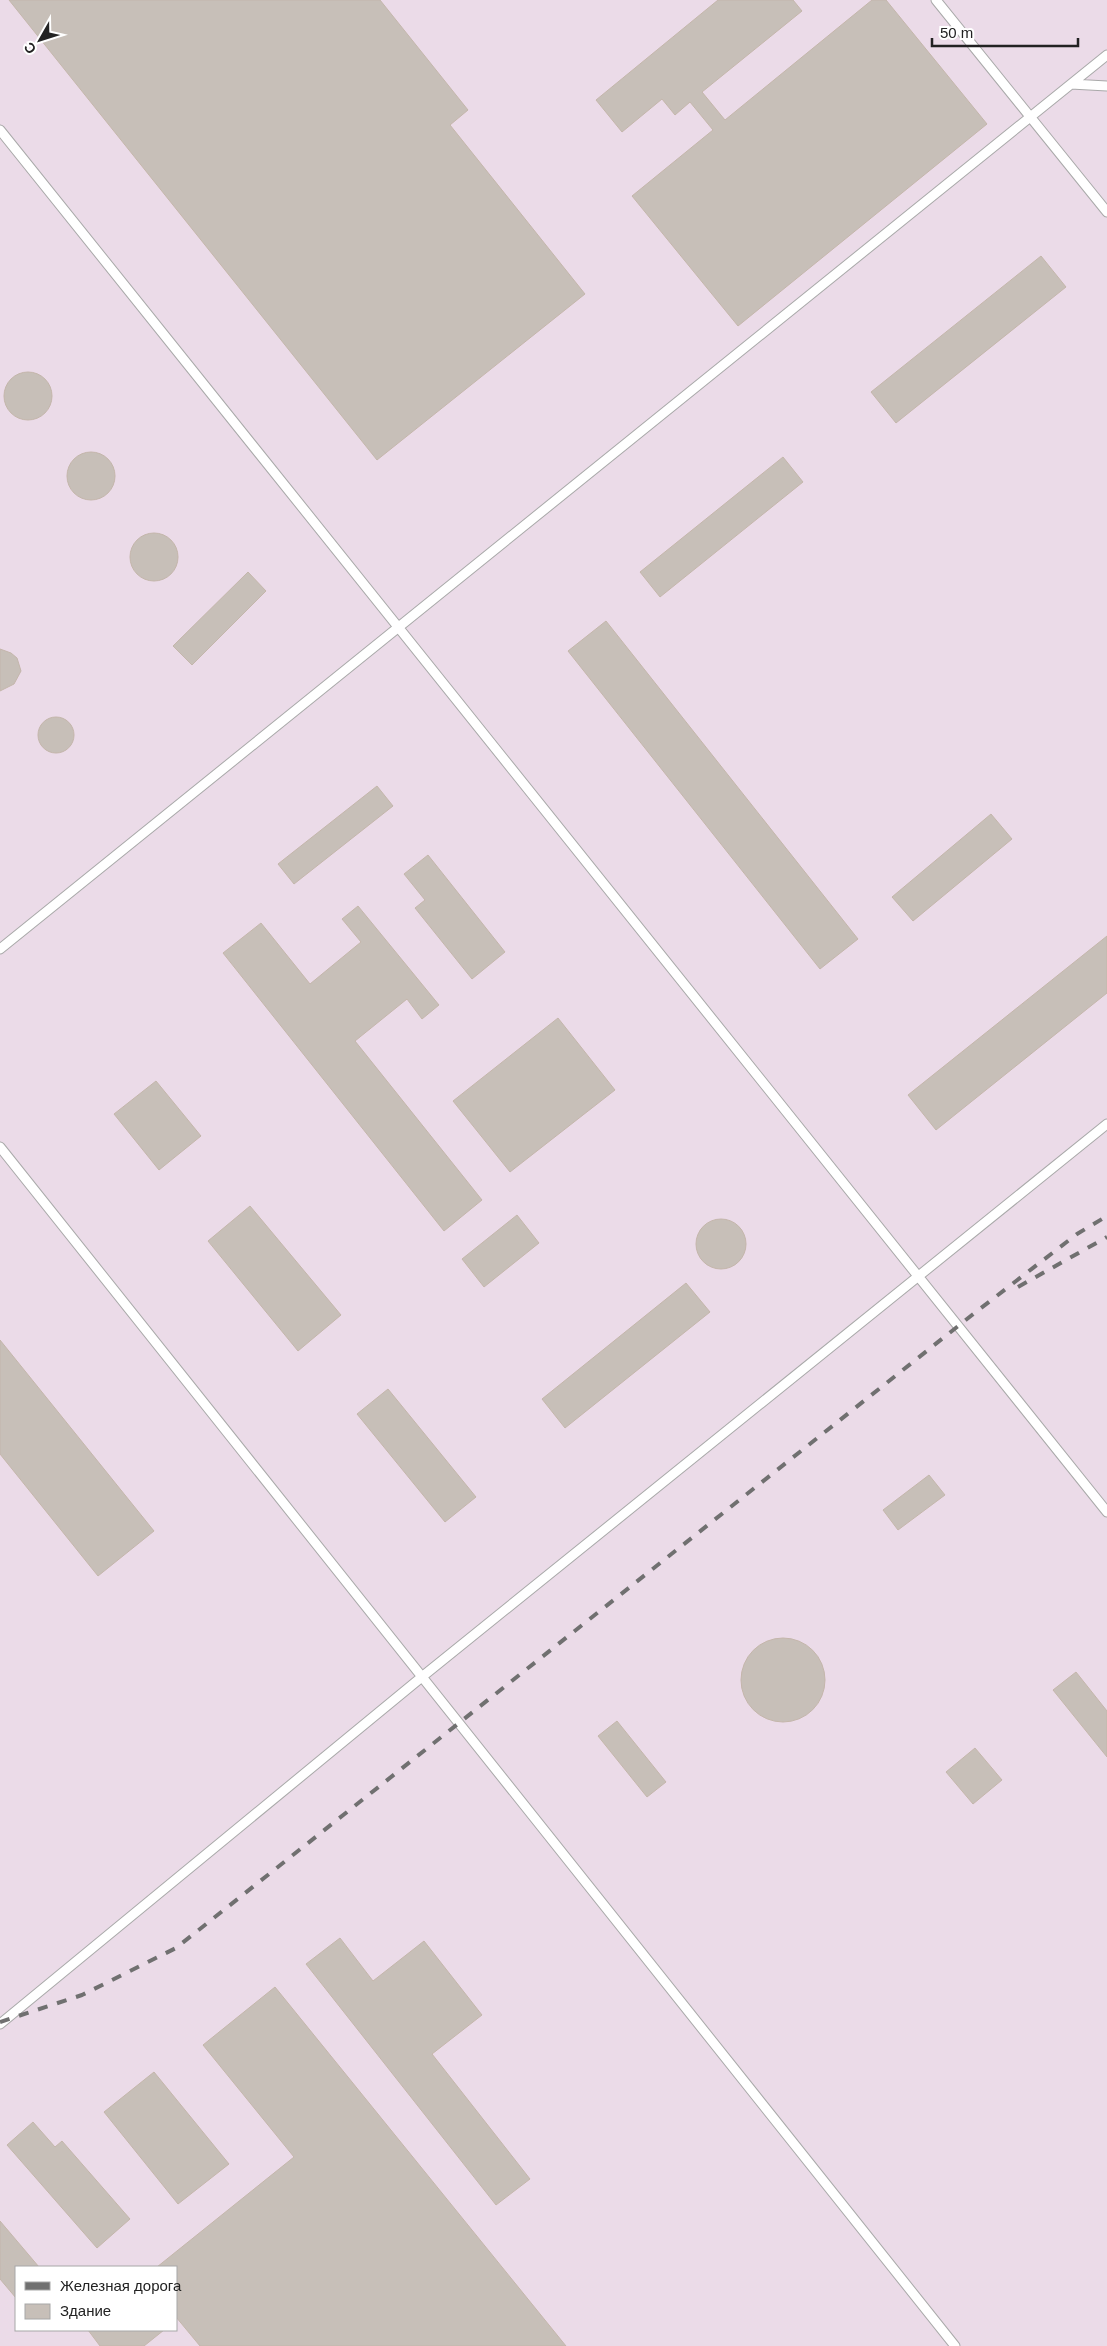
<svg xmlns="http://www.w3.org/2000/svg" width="1107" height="2346" font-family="Helvetica,sans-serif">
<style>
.industrial{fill:#ebdbe8;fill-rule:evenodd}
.building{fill:#c7bfb8;stroke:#c4b6ab}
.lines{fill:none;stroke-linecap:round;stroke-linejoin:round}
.lane-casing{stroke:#a9a9a9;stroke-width:11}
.lane{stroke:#fff;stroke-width:9}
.rail{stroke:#707070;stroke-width:4;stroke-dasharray:10 10;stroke-linecap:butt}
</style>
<rect width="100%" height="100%" fill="#f2efe9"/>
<path class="industrial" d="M0,0H1107V2346H0ZM16,2267H176V2330H16Z"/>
<path class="building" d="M9,0H380L468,110L450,125L585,294L377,460Z
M718,0H793L802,11L702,92L725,120L872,0H886L987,124L738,326L632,196L713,130L690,102L675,115L662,99L622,132L596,100Z
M1041,256L1066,287L896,423L871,392Z
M4 396a24 24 0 1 1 48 0a24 24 0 1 1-48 0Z
M67 476a24 24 0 1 1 48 0a24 24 0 1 1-48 0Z
M783,457L803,482L660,597L640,572Z
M130 557a24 24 0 1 1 48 0a24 24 0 1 1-48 0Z
M248,572L266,591L192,665L173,646Z
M606,621L858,939L820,969L568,651Z
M0,649L11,653L17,658L21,671L14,684L0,691Z
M38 735a18 18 0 1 1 36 0a18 18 0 1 1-36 0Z
M377,786L393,806L294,884L278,864Z
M991,814L1012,839L913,921L892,897Z
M428,855L505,952L472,979L415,908L425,900L404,874Z
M358,906L439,1005L422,1019L407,999L355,1041L482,1200L444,1231L223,953L261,923L310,984L361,942L342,919Z
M1107,936V993L936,1130L908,1095Z
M558,1018L615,1090L510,1172L453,1101Z
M156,1081L201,1136L159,1170L114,1114Z
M250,1206L341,1315L298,1351L208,1241Z
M517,1215L539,1243L484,1287L462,1259Z
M696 1244a25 25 0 1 1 50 0a25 25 0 1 1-50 0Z
M686,1283L710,1312L565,1428L542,1399Z
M0,1340L154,1531L98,1576L0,1454Z
M388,1389L476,1497L445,1522L357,1414Z
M929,1475L945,1495L898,1530L883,1510Z
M741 1680a42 42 0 1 1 84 0a42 42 0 1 1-84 0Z
M1076,1672L1107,1711V1757L1053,1690Z
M617,1721L666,1782L647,1797L598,1736Z
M975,1748L1002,1780L973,1804L946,1772Z
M340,1938L373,1981L424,1941L482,2015L432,2054L530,2179L496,2205L306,1964Z
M275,1987L566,2346H200L176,2317V2267H157L294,2157L203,2045Z
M154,2072L229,2164L178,2204L104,2112Z
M33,2122L55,2147L62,2141L130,2219L97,2248L7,2145Z
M0,2221L39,2267H16V2298L0,2279Z
M88,2330H164L144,2346H100Z"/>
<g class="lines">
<g class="lane-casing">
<path id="lane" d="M936,0L1107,212
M1071,84L1107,86
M0,130L1107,1512
M0,949L1107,55
M0,1147L955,2346
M0,2024L423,1676L1107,1124"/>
</g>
<use href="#lane" class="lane"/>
<path class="rail" d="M1018,1287L1107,1237
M0,2022L82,1995L176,1948L972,1315L1077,1234L1107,1216"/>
</g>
<rect x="15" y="2266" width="162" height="65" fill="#ffffff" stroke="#a7a7a7"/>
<rect x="25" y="2282" width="25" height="8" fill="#707070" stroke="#a7a7a7"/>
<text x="60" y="2291" font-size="15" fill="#222222">Железная дорога</text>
<rect x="25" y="2304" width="25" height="15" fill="#c7bfb8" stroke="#a7a7a7"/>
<text x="60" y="2316" font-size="15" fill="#222222">Здание</text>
<g transform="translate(40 40) rotate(231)" stroke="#ffffff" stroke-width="4" paint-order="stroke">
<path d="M0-4L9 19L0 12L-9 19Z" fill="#222222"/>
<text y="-8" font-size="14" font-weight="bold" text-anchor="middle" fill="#222222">С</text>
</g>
<path d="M932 38v8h146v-8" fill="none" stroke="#222222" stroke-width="2.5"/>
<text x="940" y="38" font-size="15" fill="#222222" stroke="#ffffff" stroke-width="4" paint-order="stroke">50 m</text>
</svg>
